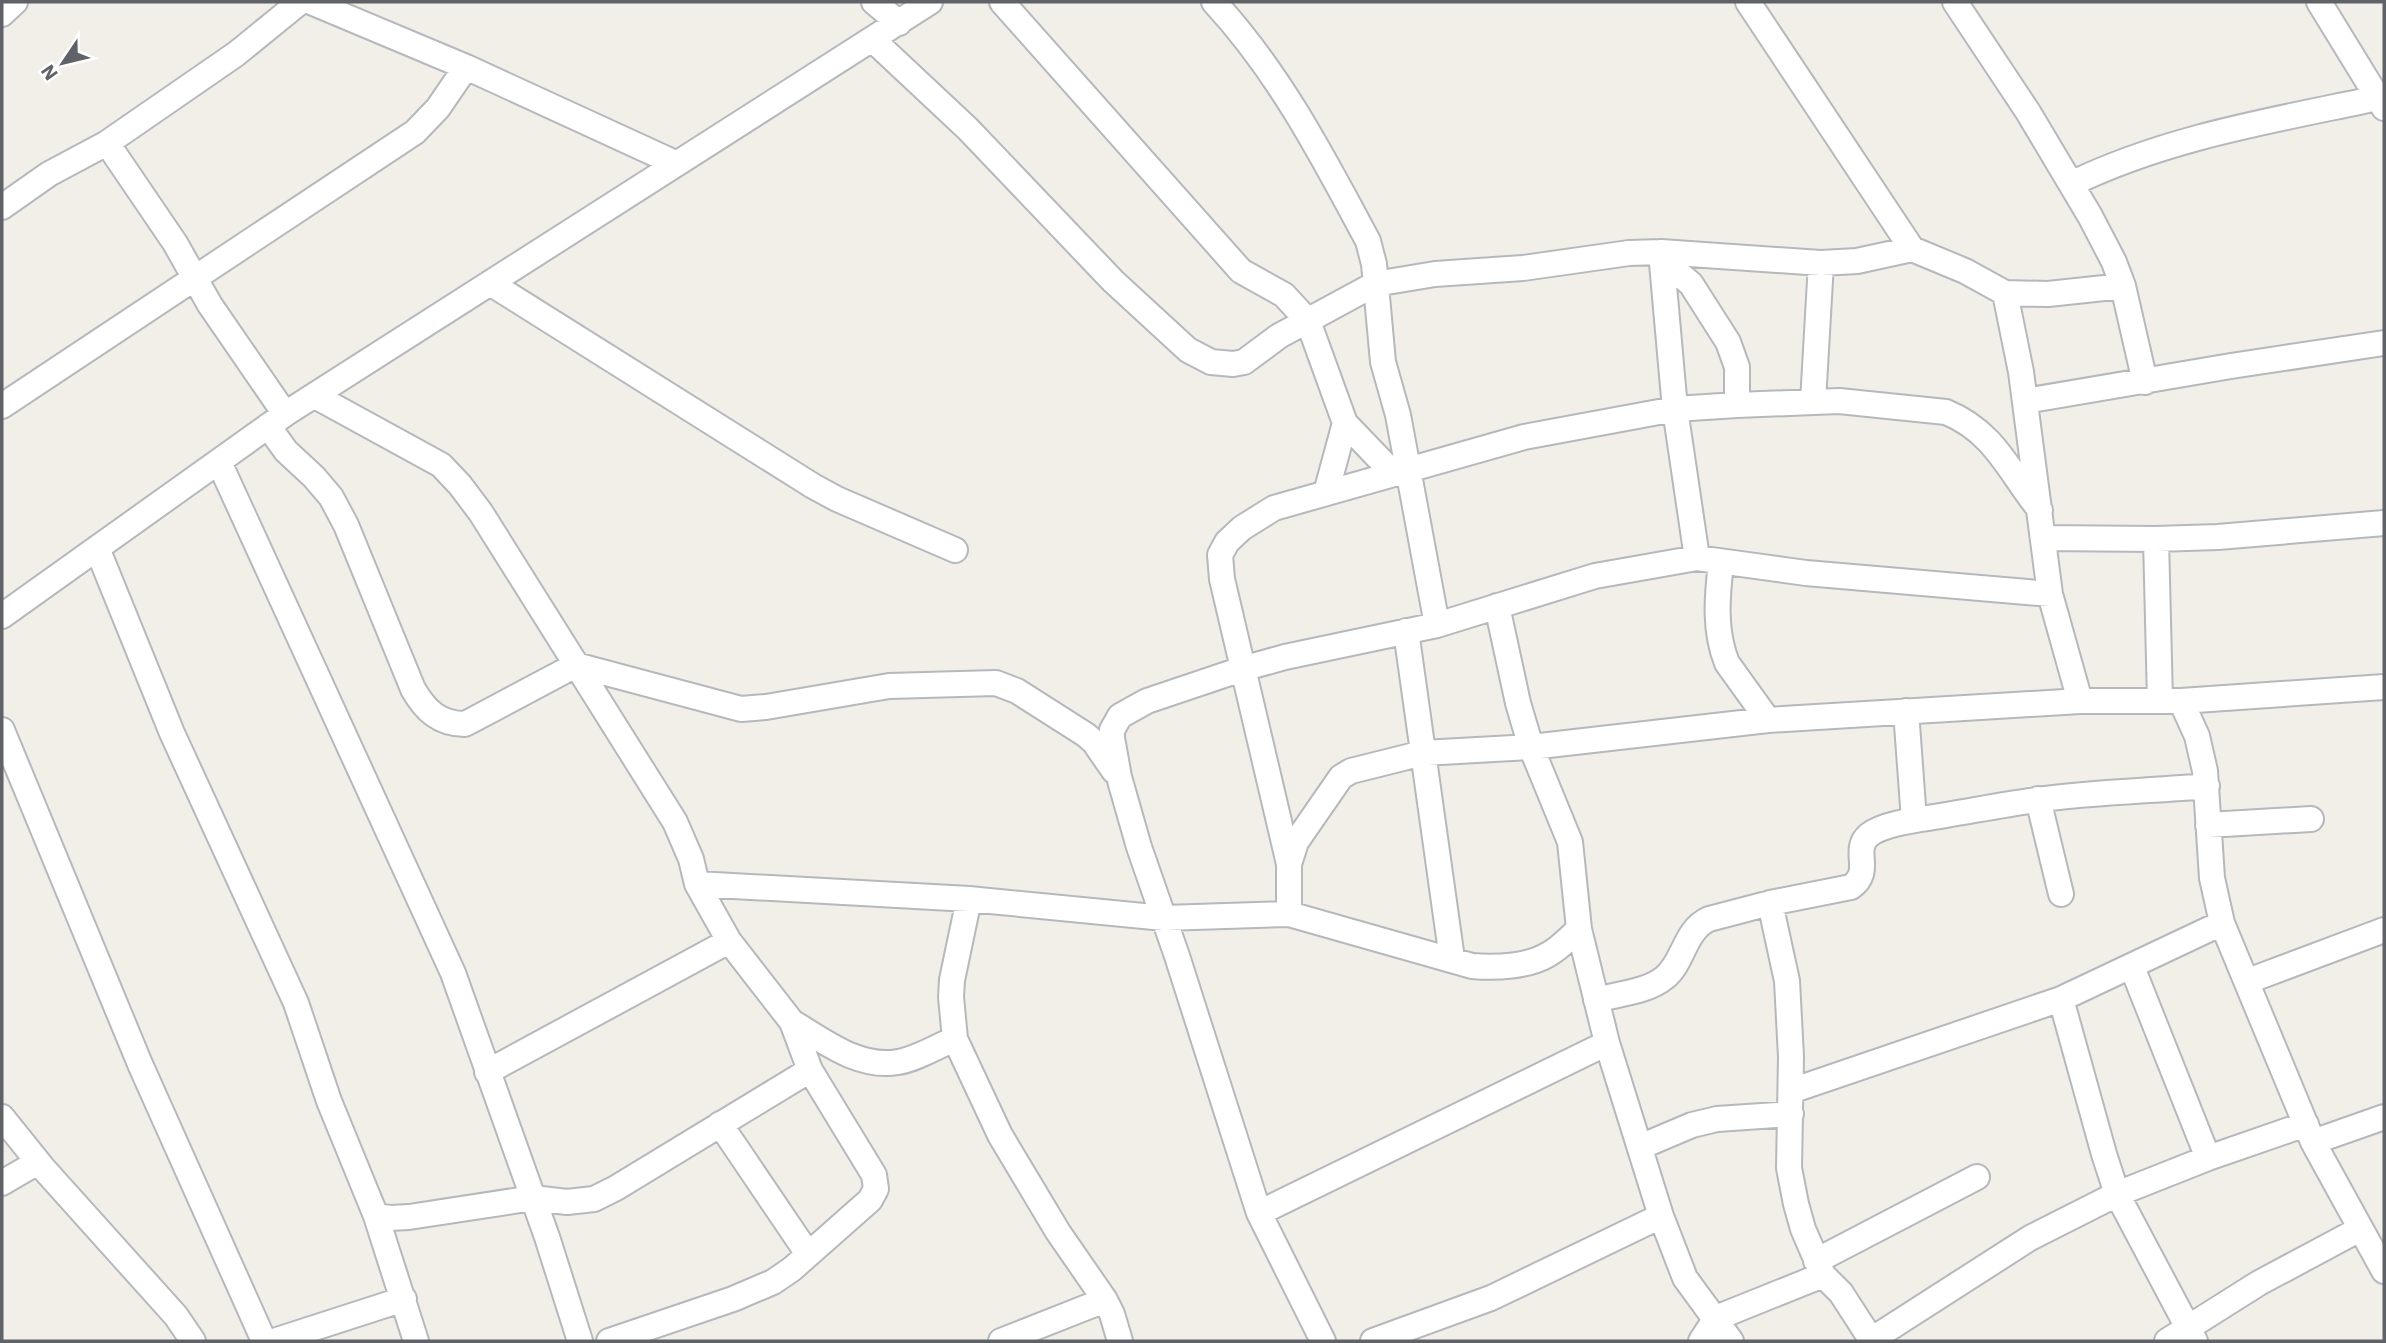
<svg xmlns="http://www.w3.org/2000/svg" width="2386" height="1343" font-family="'IBM Plex Sans',sans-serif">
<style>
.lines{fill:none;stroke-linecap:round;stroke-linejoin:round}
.street-casing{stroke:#b5b8bc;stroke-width:28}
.street{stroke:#fff;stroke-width:24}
</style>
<rect width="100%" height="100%" fill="#f1efe8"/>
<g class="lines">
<g class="street-casing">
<path id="street" d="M311,2L466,67L675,163
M874,2L899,23
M1002,2L1241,271L1284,295L1308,321L1345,423L1393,473
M1214,2C1279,72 1323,157 1368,241L1374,264L1383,362L1398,415L1437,625
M1748,2L1912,249
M1955,2L2028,112L2090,216L2114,262L2123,286L2145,382
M2319,2L2384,108
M2,14L15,2
M873,40L968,129L1113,281L1188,350L1211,362L1233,364L1244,362L1279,336L1375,284L1435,274L1523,268L1629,253L1661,252L1821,263L1857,261L1912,249L1965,271L2005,293L2048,294L2123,286
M107,143L236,54L300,2
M2071,184C2168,137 2274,120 2378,98
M2,207L49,174L107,143L175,243L210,305L285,414
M1661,252L1675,409L1697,558
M1662,264L1678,273L1691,284L1728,342L1737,367V405
M490,283L813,486L837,499L955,550
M2005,293L2021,372L2050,594L2080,701
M315,396L441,465L460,485L481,513L675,822L691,859L697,884L729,941L792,1022L810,1070L874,1175L876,1189L870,1200L792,1269L773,1282L733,1299L609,1341
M2025,401L2231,366L2384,343
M1813,402L1821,263
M2,406L415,132L438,108L466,67
M268,426L286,451L314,477L331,497L346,525L413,689C425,710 439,724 465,724L576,665L741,709L766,707L889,686L996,683L1017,691L1086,735L1094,742L1114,771
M219,462L453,973L547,1237L580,1341
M1326,493L1345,423
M2043,538L2156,539L2218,537L2384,523
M2156,539L2160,701
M97,548L172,733L296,1003L329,1101L376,1216L416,1341
M1721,563C1717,597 1714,631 1727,663L1768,720
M1497,606L1518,703L1531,747L1570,842L1579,929L1607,1043L1661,1216L1685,1278L1731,1341
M2,616L285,414L930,2
M1406,631L1452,959
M2181,701L2197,736L2205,771L2212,878L2222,923L2313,1142L2384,1271
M1906,711L1914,820
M2,730L140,1064L264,1341
M2038,799L2061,894
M2208,825L2311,819
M1289,864L1296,842L1341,777L1351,771L1423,753L1531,747L1768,720L2080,701H2181L2384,687
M697,884L969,899L1164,918L1289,914L1472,966C1495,968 1528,967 1549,954C1560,948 1570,937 1579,929
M969,899L952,980L951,997L955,1039L1000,1135L1058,1232L1105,1300L1112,1314L1120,1341
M1770,903L1787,981L1791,1057L1789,1168L1796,1204L1803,1229L1823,1275L1841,1293L1872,1341
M1289,914V864L1222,579L1220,555L1227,542L1242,528L1274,508L1524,437L1675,409L1737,405L1839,401L1946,412C1995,432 2009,472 2040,510
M2132,967L2208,1158
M2248,981L2384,930
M2061,999L2104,1154L2117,1194L2195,1341
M1596,1000C1617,994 1647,992 1664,978C1684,963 1684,930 1709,919L1770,903L1851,887C1874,871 1851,850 1869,835C1886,822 1925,819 1946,815C1976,810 2006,804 2036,800C2092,792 2150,791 2207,786
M792,1022C824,1041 859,1069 898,1062C917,1059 937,1046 955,1039
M487,1072L729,941
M1791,1091L2061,999L2222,923
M2,1117L43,1168L176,1316L193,1341
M720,1124L808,1254
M2313,1142L2384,1117
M1640,1147L1692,1125L1717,1119L1791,1114
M2,1183L38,1162
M1259,1213L1607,1043
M376,1216L390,1218L409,1217L533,1198L567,1202L594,1199L616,1188L810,1070
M1816,1261L1977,1177
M1871,1340L2030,1238L2117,1194L2208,1158L2306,1124
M274,1341L404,1299
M1001,1341L1105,1300
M1323,1341L1259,1213L1177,956L1139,847L1119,777L1112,738V730L1120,716L1147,701L1242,669L1285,657L1437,625L1595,576L1697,558L1806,573L2050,594
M1373,1341L1491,1298L1661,1216
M1701,1341L1716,1318L1823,1275
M2167,1341L2259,1283L2360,1229"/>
</g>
<use href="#street" class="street"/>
</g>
<rect width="2386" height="1343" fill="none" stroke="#5f6368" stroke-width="7"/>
<g transform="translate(63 63) rotate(235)" stroke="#ffffff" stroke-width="5" paint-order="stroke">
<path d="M0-5L12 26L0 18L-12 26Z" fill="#5f6368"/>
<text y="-10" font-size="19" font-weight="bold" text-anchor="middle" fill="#5f6368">N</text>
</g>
</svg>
